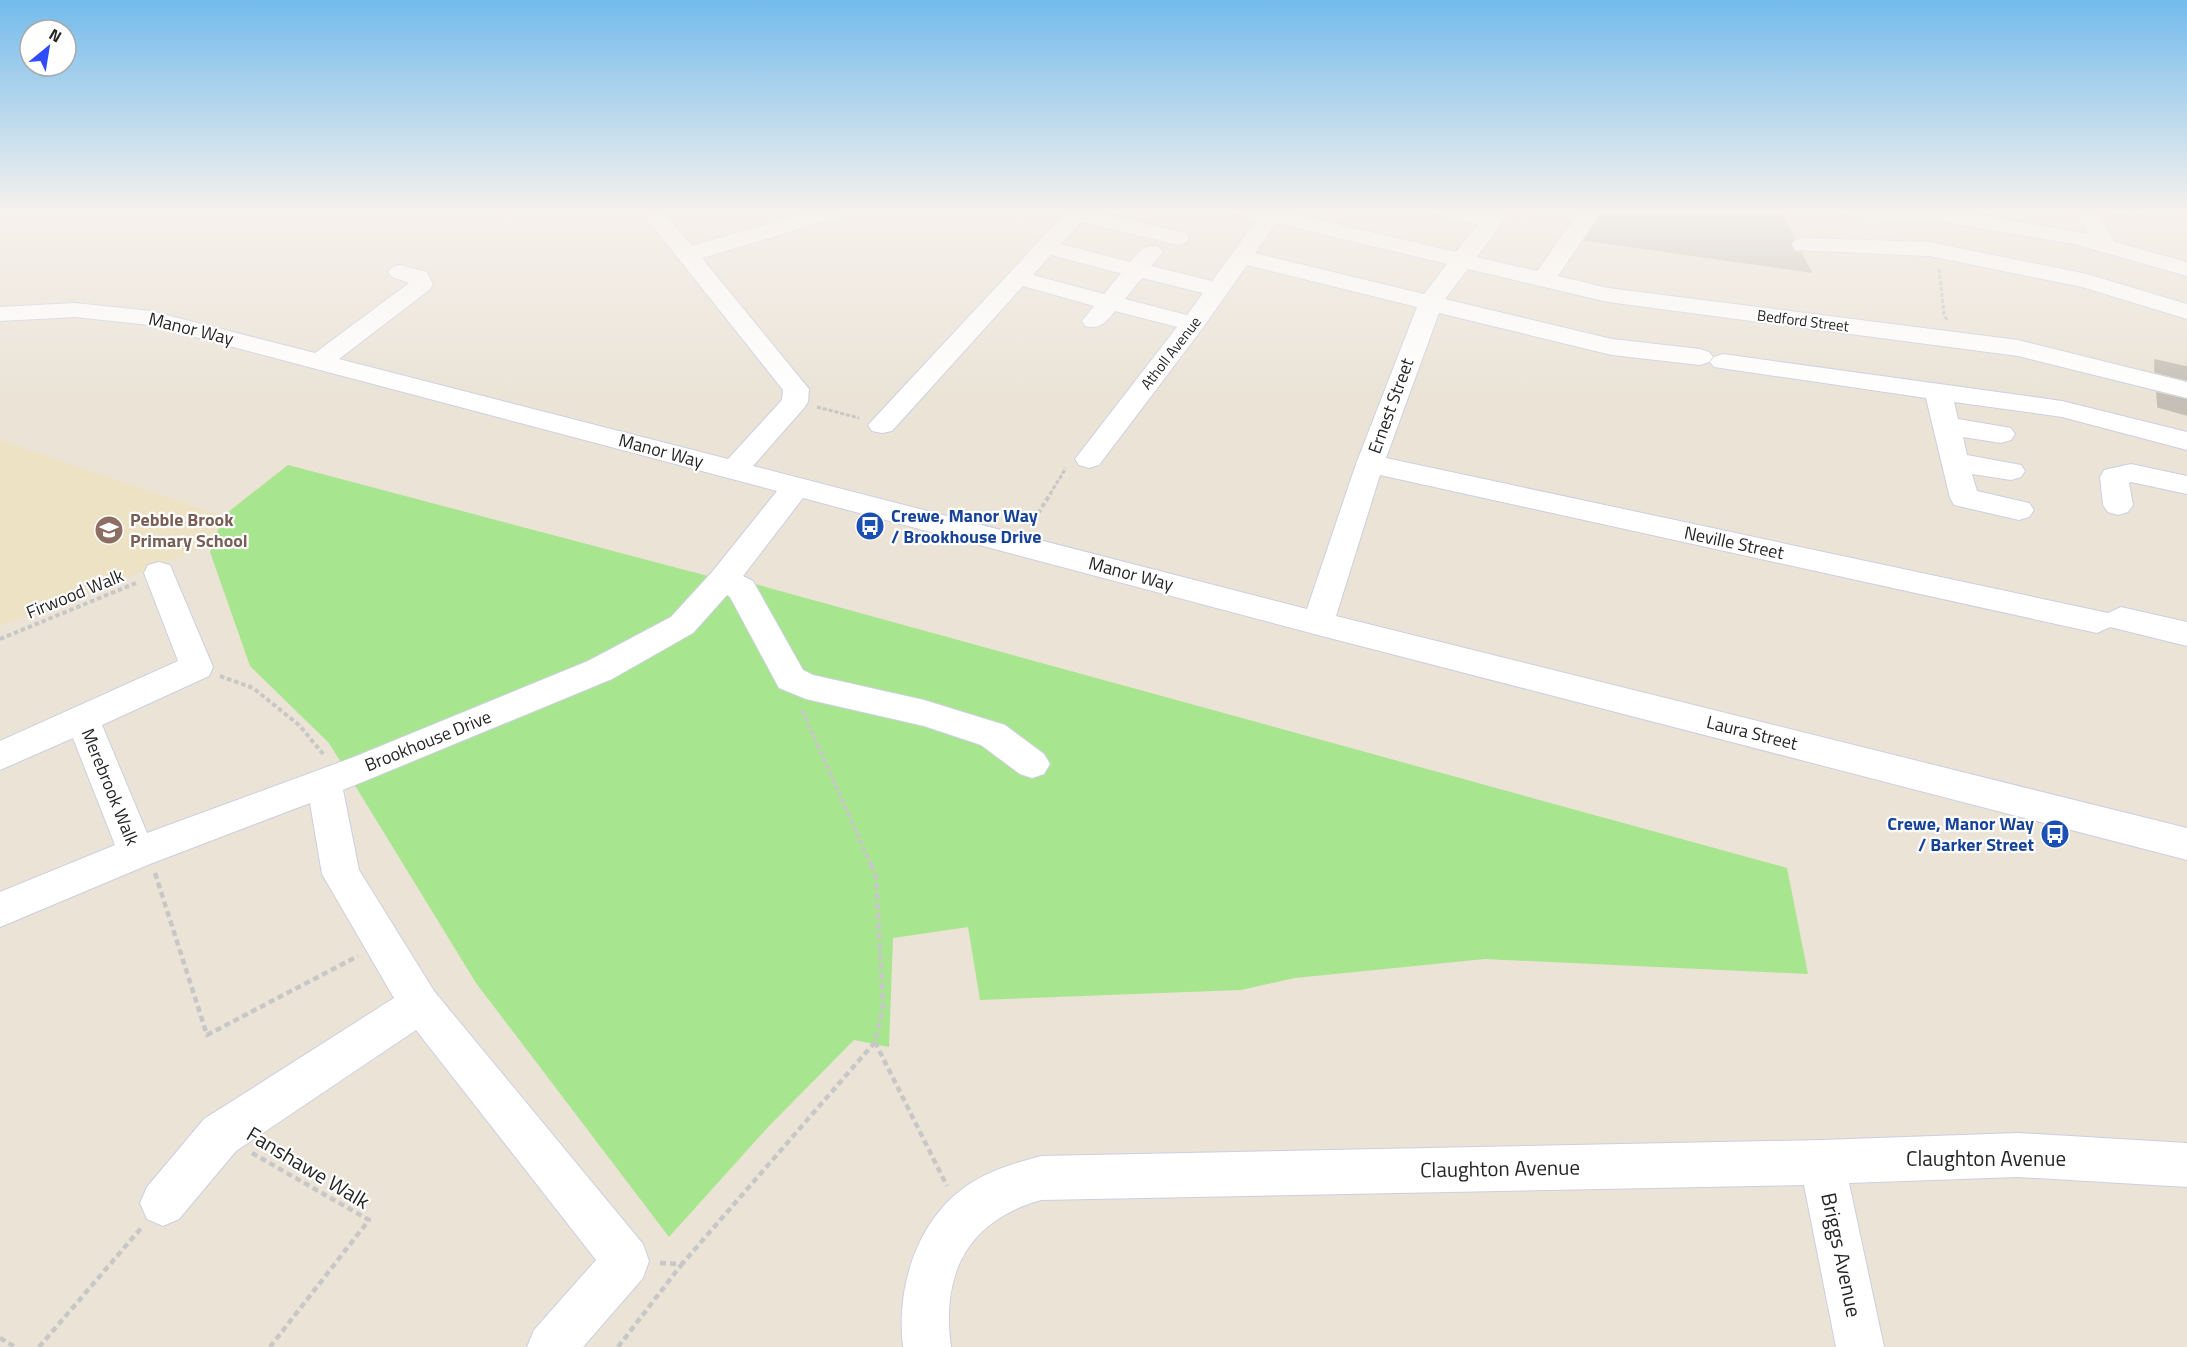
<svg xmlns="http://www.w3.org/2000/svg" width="2187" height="1347" font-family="'Titillium Web',sans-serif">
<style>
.education{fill:#eee2c4}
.green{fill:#a8e58f}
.building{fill:#c5c0b7;stroke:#c5bfb1;stroke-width:1.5}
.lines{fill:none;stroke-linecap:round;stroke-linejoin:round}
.minor-casing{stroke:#cccfe1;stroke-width:2}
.path-far2{stroke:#c7c7c7;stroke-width:3;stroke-dasharray:4 2;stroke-linecap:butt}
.path-far1{stroke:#c7c7c7;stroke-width:4;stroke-dasharray:4.5 3;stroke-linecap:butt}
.path{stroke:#c7c7c7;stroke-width:4.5;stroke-dasharray:6 4;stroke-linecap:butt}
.minor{fill:#fff;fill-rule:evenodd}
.labels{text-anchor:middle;stroke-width:4.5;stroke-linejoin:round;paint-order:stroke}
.far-street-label{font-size:15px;fill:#262626;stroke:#fff}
.street-label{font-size:18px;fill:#262626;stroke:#fff}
.transit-label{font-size:18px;font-weight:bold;fill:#164399;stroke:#fff;text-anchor:start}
.education-label{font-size:18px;font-weight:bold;fill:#785e54;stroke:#fff;text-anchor:start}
.near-street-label{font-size:21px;fill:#262626;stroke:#fff}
</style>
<rect width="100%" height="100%" fill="#eae3d6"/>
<path class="education" d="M0,440L223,516L213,544L0,626Z"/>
<path class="green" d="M288,465L723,580L751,583L1787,868L1808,974L1485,959L1295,978L1241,990L980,1000L968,927L893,938L889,1047L854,1040L768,1127L669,1237L476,983L329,743L250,666L210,552L223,516Z"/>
<path class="building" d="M1605,209H1756L1757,211L1781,213L1794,238L1790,246L1795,252L1801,253L1811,272L1585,240Z
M2155,360L2187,367V380L2155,372Z
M2157,393L2187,400V415L2158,407Z"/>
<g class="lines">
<g class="minor-casing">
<path id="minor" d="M639,209H661L692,246L818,209H852L849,214L702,258L809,389L808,402L804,408L753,466L1307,609L1356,464L1417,307L1247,265L1202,329L1099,465L1089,468L1079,465L1075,459L1177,327L1115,311C1106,322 1101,330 1085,326L1082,321L1094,306L1023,286L892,431L882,433L872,431L868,425L1069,209H1092L1091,211L1186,233L1189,238L1186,243L1178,245L1081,222L1061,244L1130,262C1140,251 1144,243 1159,247L1163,252L1151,266L1212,281L1257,219L1235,214L1232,209H1273L1456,252L1478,224L1431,214L1428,209H1468L1487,213L1490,209H1512L1477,257L1537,271L1581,209H1603L1558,276L1608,288L2018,340L2187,382V398L2018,356L1608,302L1468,269L1445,299L1612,339L1700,349L1709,352L1713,357L1709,362L1700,365L1612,355L1439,313L1386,458L2108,613L2121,607L2187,622V646L2110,627L2097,633L1380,475L1336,616L2187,828V860L1318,635L803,498L743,576L753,581L803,670L813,675L924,700L1005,725L1044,754L1050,764L1044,774L1032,778L1020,774L981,745L924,726L806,699L779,688L730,597L727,595L693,633L612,679L343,790L359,870L434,991L643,1244L649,1261L643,1278L583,1347H527L534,1330L596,1260L416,1030L236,1151L179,1219L163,1226L147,1219L140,1203L147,1187L204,1119L394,998L322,874L310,803L150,864L0,927V892L115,845L73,738L0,770V741L178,661L144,573L148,565L159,562L170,565L213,667L209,676L102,725L147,833L354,757L588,661L671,617L712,572L777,491L150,325L75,317L0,321V307L75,303L151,311L315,353L409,283L392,277L388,272L392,267L400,265L427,272L433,285L429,290L339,359L728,459L782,400L783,390ZM1276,223L1447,264L1424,294L1255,253ZM1051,255L1115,272L1121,273L1104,294L1033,275ZM1142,278L1203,293L1187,315L1125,299Z
M1839,209H1946L2088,234L2074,209H2096L2115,242L2187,262V276L2074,244L1938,221L1850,216L1842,214Z
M2112,209H2141L2138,214L2130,216L2115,214Z
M1803,238L1929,242L2087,274L2187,304V319L2082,287L1929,256L1795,250L1792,245L1795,240Z
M1723,354L2062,401L2187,432V450L2062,417L1954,402L1958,419L2011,428L2015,434L2011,440L2001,443L1963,437L1967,455L2021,465L2025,471L2021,477L2011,480L1972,474L1977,491L2029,503L2034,510L2029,517L2019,520L1954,505L1950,498L1926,398L1714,367L1710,362L1714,357Z
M2131,464L2187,476V494L2131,482L2129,483L2133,505L2128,512L2118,515L2108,512L2103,505L2100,477L2104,470Z
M2018,1133L2187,1143V1187L2018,1177L1849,1183L1884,1347H1836L1804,1185L1041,1200C967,1221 941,1274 951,1347H903C896,1289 916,1222 965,1187C987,1171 1015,1163 1041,1156L1822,1140Z"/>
</g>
<path class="path-far2" d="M1939,269L1944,314L1947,320
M817,407L859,418
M1050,494L1066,468"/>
<path class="path-far1" d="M1030,526L1051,493
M0,639L136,583
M220,676L253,688L299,725L324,755
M802,710L871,865"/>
<path class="path" d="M155,873L207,1035L358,956
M875,1042L947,1186
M252,1153L369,1220L270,1347
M660,1263L682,1264L875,1042L883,1006L876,877L870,863
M0,1338L15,1347
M39,1347L142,1227
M618,1347L682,1264"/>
<use href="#minor" class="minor"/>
</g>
<linearGradient id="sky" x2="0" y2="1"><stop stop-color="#73bbec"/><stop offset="0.53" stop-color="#f6f2ed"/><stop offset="1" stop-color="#f6f2ed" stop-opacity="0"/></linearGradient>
<rect width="2187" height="397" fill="url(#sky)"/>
<defs>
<g id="bus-disc" transform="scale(1.5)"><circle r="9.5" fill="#1a4fb4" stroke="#fff"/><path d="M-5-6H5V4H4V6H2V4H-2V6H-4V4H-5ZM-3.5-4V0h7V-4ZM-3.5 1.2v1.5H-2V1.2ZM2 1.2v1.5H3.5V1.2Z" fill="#fff"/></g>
<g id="school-disc" transform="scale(1.5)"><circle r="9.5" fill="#8d6e63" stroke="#fff"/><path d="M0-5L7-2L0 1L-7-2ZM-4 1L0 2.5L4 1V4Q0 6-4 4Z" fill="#fff"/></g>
</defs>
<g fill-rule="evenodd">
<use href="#bus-disc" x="870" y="526"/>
<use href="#school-disc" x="109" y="530"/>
<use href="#bus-disc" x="2055" y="834"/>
</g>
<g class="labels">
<g class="far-street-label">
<text transform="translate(1803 321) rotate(7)" y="5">Bedford Street</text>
<text transform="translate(1171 353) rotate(-52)" y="5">Atholl Avenue</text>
</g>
<g class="street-label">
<text transform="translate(191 329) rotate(14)" y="6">Manor Way</text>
<text transform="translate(1391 406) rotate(-70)" y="6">Ernest Street</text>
<text transform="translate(661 451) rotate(15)" y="6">Manor Way</text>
<text transform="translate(1734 543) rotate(12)" y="6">Neville Street</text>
<text transform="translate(1131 574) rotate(15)" y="6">Manor Way</text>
<text transform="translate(75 594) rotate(-22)" y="6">Firwood Walk</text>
<text transform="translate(1752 733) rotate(14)" y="6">Laura Street</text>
<text transform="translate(428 741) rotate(-22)" y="6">Brookhouse Drive</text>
<text transform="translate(110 787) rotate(68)" y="6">Merebrook Walk</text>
</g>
<g class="transit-label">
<text x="891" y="522">Crewe, Manor Way<tspan x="891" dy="21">/ Brookhouse Drive</tspan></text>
<text x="2034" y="830" text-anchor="end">Crewe, Manor Way<tspan x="2034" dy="21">/ Barker Street</tspan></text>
</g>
<g class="education-label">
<text x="130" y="526">Pebble Brook<tspan x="130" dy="21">Primary School</tspan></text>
</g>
<g class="near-street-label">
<text x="1986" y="1166">Claughton Avenue</text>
<text transform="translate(308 1168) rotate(31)" y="7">Fanshawe Walk</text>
<text transform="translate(1500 1169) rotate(-1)" y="7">Claughton Avenue</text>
<text transform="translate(1841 1255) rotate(78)" y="7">Briggs Avenue</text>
</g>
</g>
<g transform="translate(48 48) rotate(30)"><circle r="28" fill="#ffffff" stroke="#a8a8a8" stroke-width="1.5"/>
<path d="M0-4.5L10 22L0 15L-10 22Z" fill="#2f4cff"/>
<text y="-9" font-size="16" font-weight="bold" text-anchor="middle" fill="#262626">N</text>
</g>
</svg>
